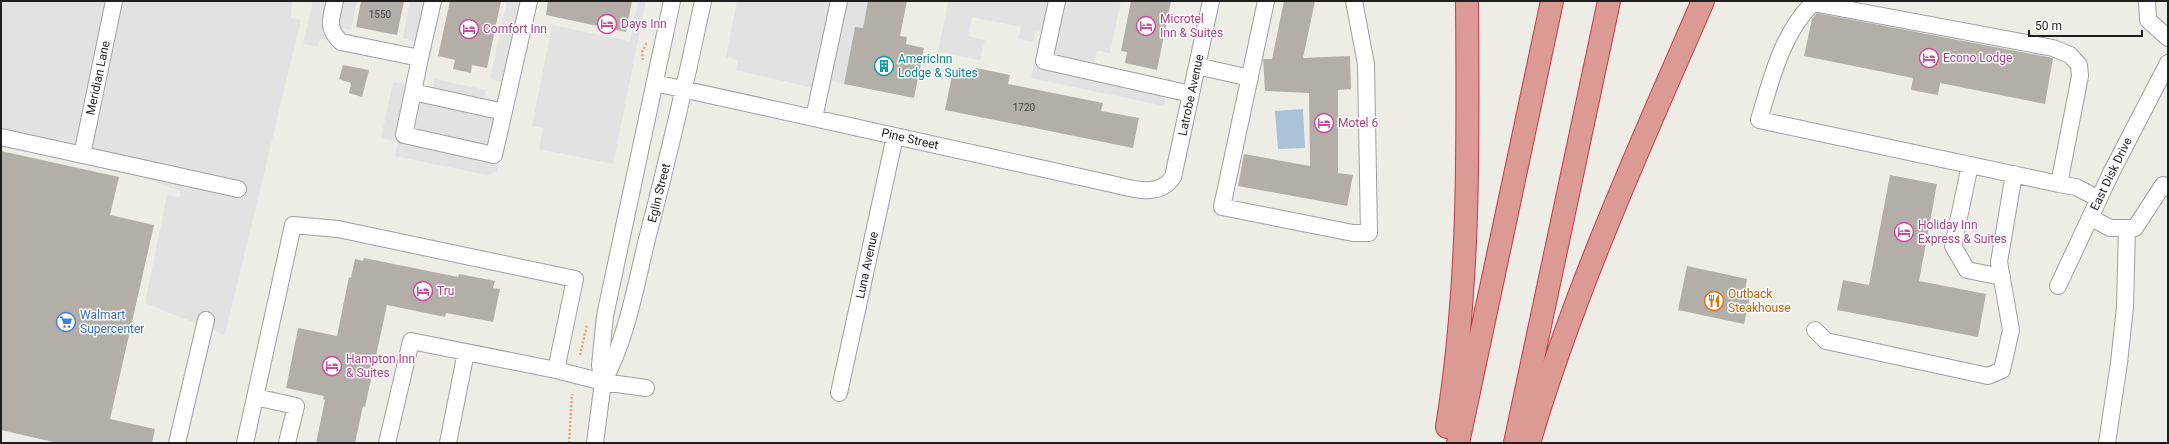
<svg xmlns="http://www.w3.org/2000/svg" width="2169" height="444" font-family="Roboto,sans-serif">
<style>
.parking{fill:#e2e2e2}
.water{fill:#aac1d6}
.building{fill:#b3afa8}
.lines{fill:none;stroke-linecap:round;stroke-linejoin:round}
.minor-casing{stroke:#9f9f9f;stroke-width:18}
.highway-casing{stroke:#c63845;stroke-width:24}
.path{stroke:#eaa27a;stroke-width:2.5;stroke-dasharray:2 2;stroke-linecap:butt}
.minor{stroke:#fff;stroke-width:16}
.highway{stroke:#dc9a95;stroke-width:22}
.labels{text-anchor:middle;stroke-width:3;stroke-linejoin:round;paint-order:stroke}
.number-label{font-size:10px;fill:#434240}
.hotel-label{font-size:12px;fill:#b23c85;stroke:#fff;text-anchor:start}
.culture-label{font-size:12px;fill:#0d838f;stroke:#fff;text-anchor:start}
.street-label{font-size:12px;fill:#1e1e1e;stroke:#fff}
.food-label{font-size:12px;fill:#c56008;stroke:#fff;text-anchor:start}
.shop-label{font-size:12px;fill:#366cbe;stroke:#fff;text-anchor:start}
</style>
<rect width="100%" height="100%" fill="#eeede5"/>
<path class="parking" d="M1,1H292L291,18L301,20L225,335L145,303L167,195L180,197V191L131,173L1,145Z
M313,1H357L351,30L341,28L337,42L320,39L318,47L303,44Z
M410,1H439L423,79L427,87L433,88L435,79L486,90L484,100L491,101L498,97L501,82L490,79L507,1H533L497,172L487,175L395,156L398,142L381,138L393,82L406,84L415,41L403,38Z
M638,1H646L613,164L539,149L543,128L532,126L552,25L630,41Z
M737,1H868L863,28L855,27L844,84L829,81L827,91L736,70L738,60L726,57Z
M948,1H1121L1110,53L1097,51L1094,65L1169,81L1164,106L1031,78L1041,32L1036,31L1033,42L1018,39L1021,27L972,17L968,36L985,40L980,60L938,52Z"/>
<path class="water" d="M1303,109L1305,148L1278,149L1275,111Z"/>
<path class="building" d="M361,1H404L397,35L356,27Z
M450,1H501L487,68L472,65L471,73L453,69L455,60L438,56Z
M548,1H632L626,32L546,15Z
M868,1H907L900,36L907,37L906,44L924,48L914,98L844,84L855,27L863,28Z
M1131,1H1171L1157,70L1125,63L1127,52L1121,51Z
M1284,1H1315L1303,58L1350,56L1351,89L1338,90V173L1353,175L1347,206L1238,186L1244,154L1310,166L1309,93L1265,91L1263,59H1272Z
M1817,13L2053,58L2045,104L1940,83L1938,95L1911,90L1913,78L1804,56L1812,19Z
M343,65L369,70L362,97L349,93L351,83L339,79Z
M976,68L1010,75L1008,84L1103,103L1101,111L1139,118L1133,148L945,110L953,70L974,74Z
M1,151L119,177L110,215L154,225L110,419L155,429L152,443H58L1,430Z
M1890,175L1937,184L1919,281L1986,294L1978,337L1837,310L1843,280L1869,285Z
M364,258L458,277L459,274L495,281L493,288L500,289L493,322L446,313L445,317L387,305L365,407L363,406L355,443H316L325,400L323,399L324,396L286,388L298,328L337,336L349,277L351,278L355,259L363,261Z
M1687,266L1747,279L1745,290L1751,292L1744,324L1678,310Z"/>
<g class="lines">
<g class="minor-casing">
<path id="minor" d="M335,1C331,19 326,28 341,42L420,58L433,1
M1057,1L1044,61L1191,94
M1266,1L1222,207L1353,233H1369L1366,64L1354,1
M2147,1L2148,20L2168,38
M420,58L404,135L494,155L529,1
M1197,66L1250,78
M655,83L1112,184C1133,189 1159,198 1173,177L1211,1
M413,92L504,112
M814,118L839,1
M1,137L238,189
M82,155L114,1
M1970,165L1953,246L1967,270L2002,277
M2059,184L2080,76L2079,65L2070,55L2053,48L1813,3C1782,33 1771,80 1759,120L2059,184L2076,187L2099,199
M2090,217L2110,228H2135L2163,185L2168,188
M2058,286L2111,173L2168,63
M1815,330L1826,341L1988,376L2002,370L2011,330L1999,262L2014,174
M603,382C626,340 635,290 646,243C667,163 686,82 703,1
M839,393L895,136
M255,397L296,406L287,443
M177,443L206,320
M245,443L293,225L338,229L575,279L556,370
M387,443L411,341L556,370L603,382L646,388
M448,443L466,352
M595,443L603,382L600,365L605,316L672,1
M2107,443L2119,363L2125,307L2127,228"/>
</g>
<g class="highway-casing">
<path id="highway" d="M1447,427C1470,285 1468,144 1467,1
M1458,443L1552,1
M1515,443L1609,1
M1529,443C1574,291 1640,146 1703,1"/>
</g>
<path class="path" d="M643,60L642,52L647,42
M580,355L587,325
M569,443L572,394"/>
<use href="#minor" class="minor"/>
<use href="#highway" class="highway"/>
</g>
<defs>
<g id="hotel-ring" transform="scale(1)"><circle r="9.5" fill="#fff" stroke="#d1479c" stroke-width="1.5"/><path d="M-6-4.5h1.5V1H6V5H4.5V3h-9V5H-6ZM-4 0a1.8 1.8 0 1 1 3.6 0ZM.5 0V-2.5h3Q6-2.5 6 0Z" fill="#d1479c"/></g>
<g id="building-ring" transform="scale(1)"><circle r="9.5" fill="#fff" stroke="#0f9aa8" stroke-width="1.5"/><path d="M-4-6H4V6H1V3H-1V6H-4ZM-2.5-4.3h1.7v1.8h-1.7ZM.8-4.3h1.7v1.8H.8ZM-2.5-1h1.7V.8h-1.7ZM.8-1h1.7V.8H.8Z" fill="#0f9aa8"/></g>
<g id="restaurant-ring" transform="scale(1)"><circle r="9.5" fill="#fff" stroke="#e8710a" stroke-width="1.5"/><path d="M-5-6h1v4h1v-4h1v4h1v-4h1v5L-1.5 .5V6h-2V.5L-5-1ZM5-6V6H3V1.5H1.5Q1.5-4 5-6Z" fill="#e8710a"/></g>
<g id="supermarket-ring" transform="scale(1)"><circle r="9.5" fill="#fff" stroke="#3f7fe0" stroke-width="1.5"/><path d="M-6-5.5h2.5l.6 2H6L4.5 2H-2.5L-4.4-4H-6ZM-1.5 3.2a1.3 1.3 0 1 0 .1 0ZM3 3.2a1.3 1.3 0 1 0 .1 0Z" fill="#3f7fe0"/></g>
</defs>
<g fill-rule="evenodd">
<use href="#hotel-ring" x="607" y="24"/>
<use href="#hotel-ring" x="1146" y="26"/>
<use href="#hotel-ring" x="469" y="29"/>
<use href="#hotel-ring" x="1929" y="58"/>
<use href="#building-ring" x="884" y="66"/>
<use href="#hotel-ring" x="1324" y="123"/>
<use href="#hotel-ring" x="1904" y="232"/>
<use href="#hotel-ring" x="423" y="291"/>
<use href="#restaurant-ring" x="1714" y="301"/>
<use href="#supermarket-ring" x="66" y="322"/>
<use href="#hotel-ring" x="332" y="366"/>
</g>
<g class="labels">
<g class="number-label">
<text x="380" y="18">1550</text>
<text x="1024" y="111">1720</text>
</g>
<g class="hotel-label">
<text x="1160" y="23">Microtel<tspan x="1160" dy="14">Inn &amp; Suites</tspan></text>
<text x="621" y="28">Days Inn</text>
<text x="483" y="33">Comfort Inn</text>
<text x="1943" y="62">Econo Lodge</text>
<text x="1338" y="127">Motel 6</text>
<text x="1918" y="229">Holiday Inn<tspan x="1918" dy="14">Express &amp; Suites</tspan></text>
<text x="437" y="295">Tru</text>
<text x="346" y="363">Hampton Inn<tspan x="346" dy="14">&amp; Suites</tspan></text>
</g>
<g class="culture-label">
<text x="898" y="63">AmericInn<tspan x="898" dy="14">Lodge &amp; Suites</tspan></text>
</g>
<g class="street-label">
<text transform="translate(98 78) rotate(-78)" y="4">Meridian Lane</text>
<text transform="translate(1191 95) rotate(-78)" y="4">Latrobe Avenue</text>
<text transform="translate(910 139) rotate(13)" y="4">Pine Street</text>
<text transform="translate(2111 174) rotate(-64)" y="4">East Disk Drive</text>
<text transform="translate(659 193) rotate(-76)" y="4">Eglin Street</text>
<text transform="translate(867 265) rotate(-78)" y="4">Luna Avenue</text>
</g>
<g class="food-label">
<text x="1728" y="298">Outback<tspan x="1728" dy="14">Steakhouse</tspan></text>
</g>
<g class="shop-label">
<text x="80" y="319">Walmart<tspan x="80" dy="14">Supercenter</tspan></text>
</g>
</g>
<rect width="2169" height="444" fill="none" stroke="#1e1e1e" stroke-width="4"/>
<path d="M2029 30v6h113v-6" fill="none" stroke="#1e1e1e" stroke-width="2"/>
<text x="2035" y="30" font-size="12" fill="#1e1e1e" stroke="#ffffff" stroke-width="3" paint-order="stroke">50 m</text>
</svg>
